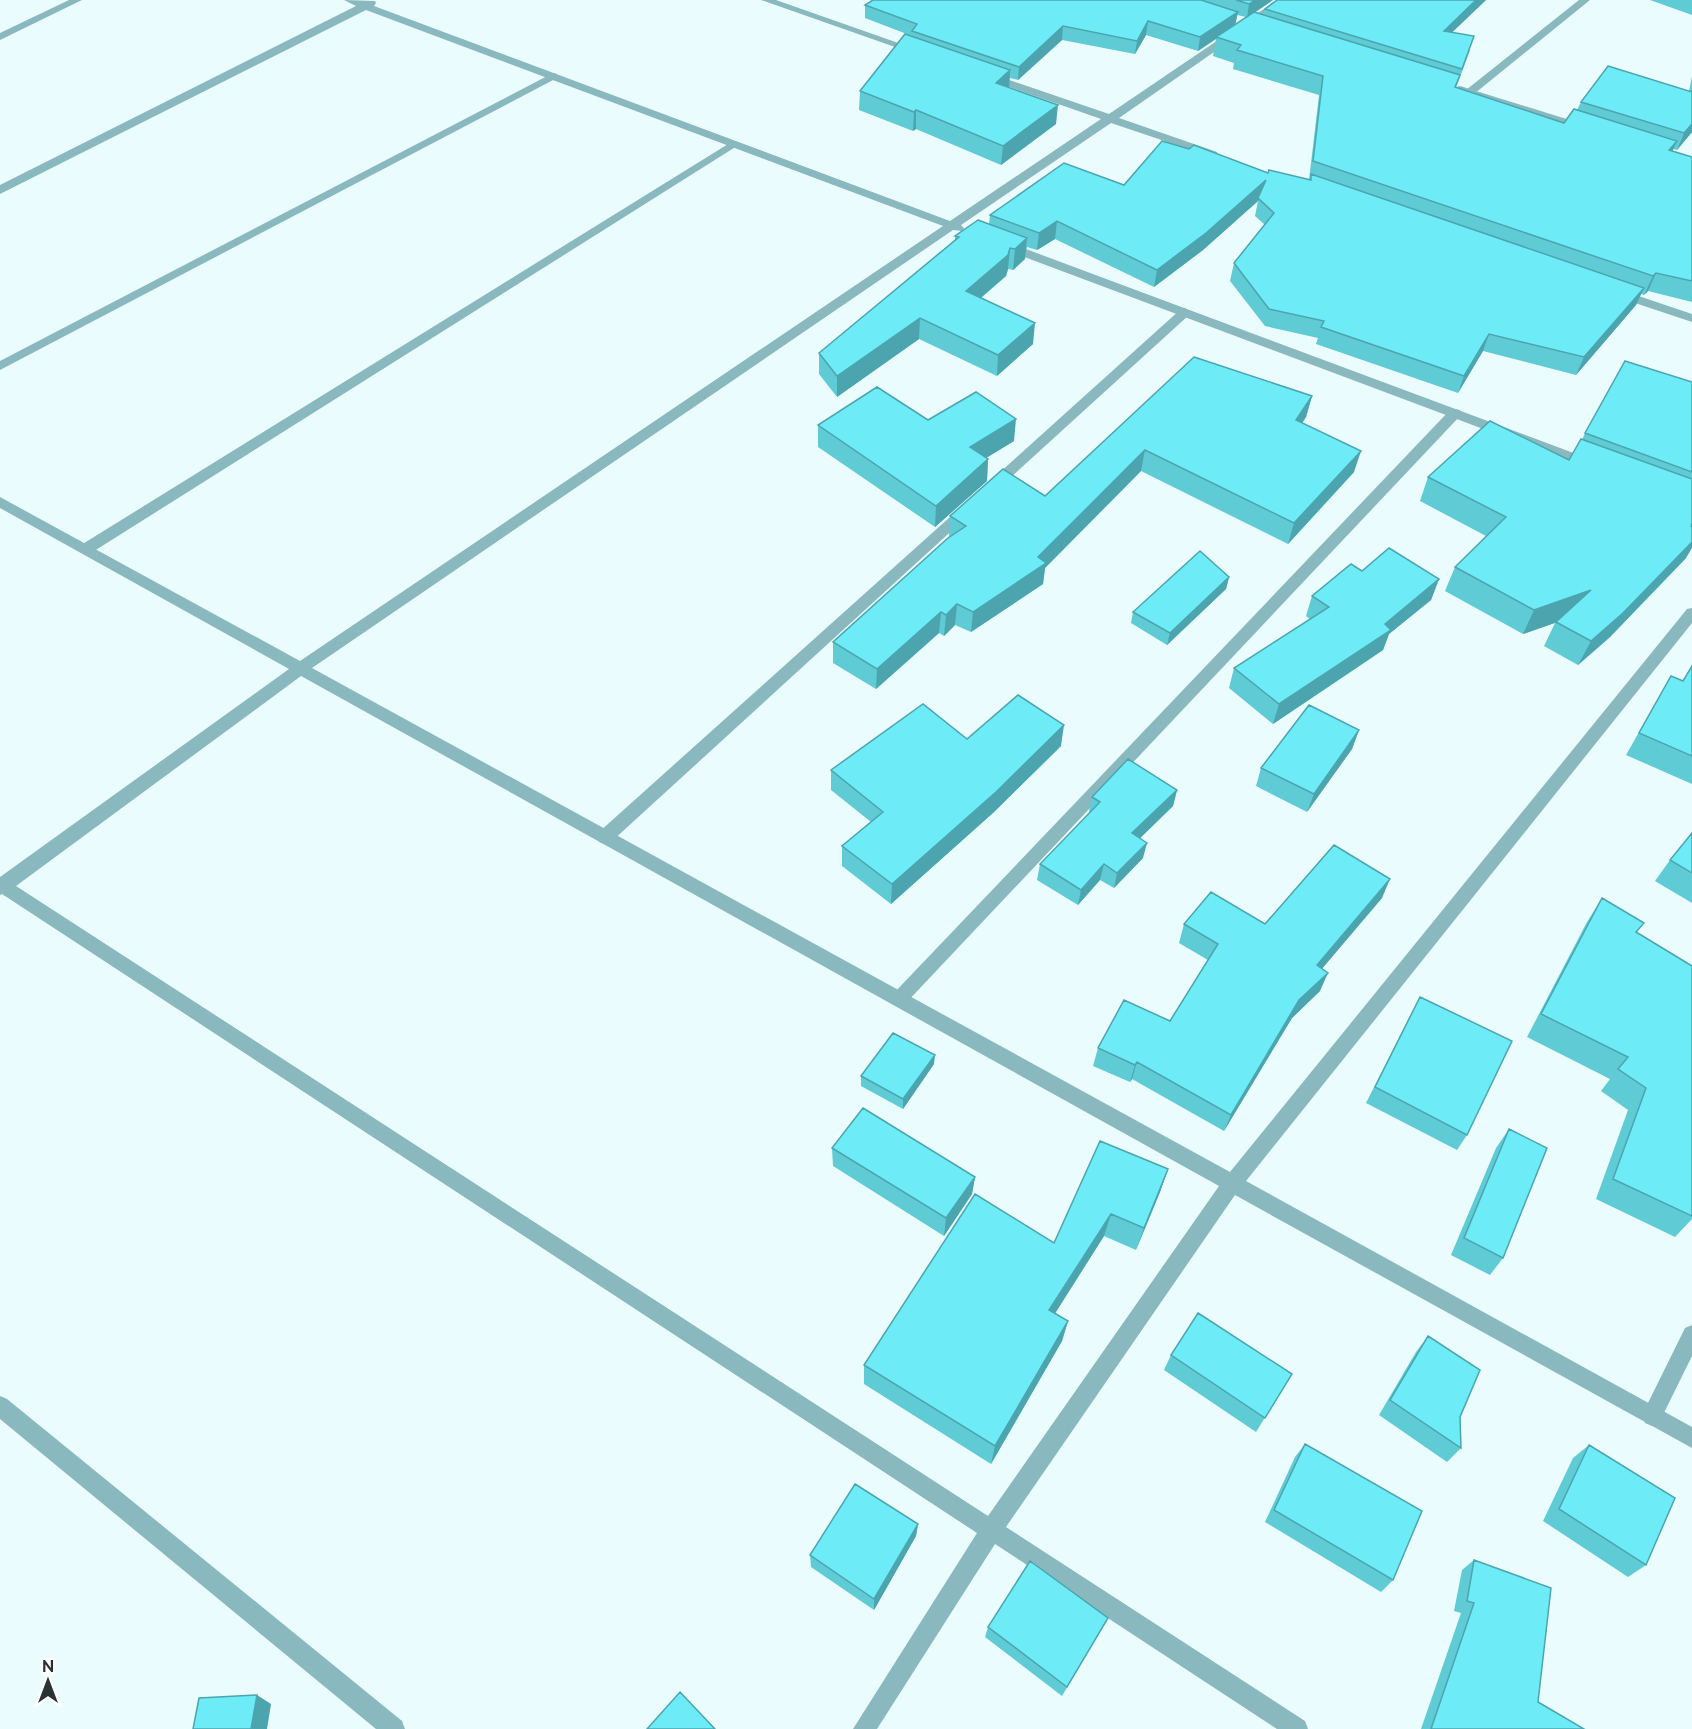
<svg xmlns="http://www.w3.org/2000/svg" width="1692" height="1729" font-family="Raleway,sans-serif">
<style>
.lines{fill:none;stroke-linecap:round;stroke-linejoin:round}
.service{fill:#89b9be;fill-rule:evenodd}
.minor{fill:#89b9be;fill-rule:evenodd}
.wall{fill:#5ecbd5;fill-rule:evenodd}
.shaded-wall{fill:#4ca5ae}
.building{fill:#6decf8;stroke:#4ca5ae;stroke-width:1.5}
</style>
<rect width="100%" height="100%" fill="#ebfcfe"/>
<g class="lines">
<path class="service" d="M69,0H82L0,40V33Z
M1579,0H1590L1474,94H1466V90Z
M553,73L557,74V78L0,370V361Z
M733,141L737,142V146L91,553H81L79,549L81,545Z
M1185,308L1191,312L1189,315L998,489H988L986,486L988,483L1181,309Z
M1455,409L1460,410L1462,413L1460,416L905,1004L899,1006L893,1004L890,999L893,994L1450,410Z
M965,506L970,508L972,511L970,514L611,842L605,844L599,842L597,837L599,832L960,508Z
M1692,1325V1356L1659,1423L1652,1426L1645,1423L1642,1416L1645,1409L1685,1328Z"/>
<path class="minor" d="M344,0L375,1L376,3L374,6L950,221L1101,119L984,78V74H992L1109,114L1277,0H1289L1119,118L1217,152V156H1209L1111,123L961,225L964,228L962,231L953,230L312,668L1230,1172L1687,609L1692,608V623L1246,1181L1692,1427V1448L1235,1195L1006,1527L1305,1721L1308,1729H1277L995,1544L877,1729H853L977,1533L2,894L0,895V877L289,669L0,508V497L300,661L943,226L366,10L0,194V185L356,6ZM301,676L1219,1186L988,1516L16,886Z
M761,0H776L921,51L920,53H912Z
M1460,86L1589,126L1591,128L1585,131L1581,130L1456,91V87Z
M1007,242L1595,461L1597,464L1595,467H1585L1003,249V243Z
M1618,289L1692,314V322L1614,296L1612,293L1614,290Z
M0,1396L7,1399L402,1721L405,1729H376L0,1419Z"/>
</g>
<path class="wall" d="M873,0H1273L1255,12L1263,15L1265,9L1277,0H1486L1452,32L1470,50L1456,88L1564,123L1577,110L1581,102L1689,91L1692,76V132L1677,150L1673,149L1672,152L1692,157V302L1648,291L1644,295L1641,294L1636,305L1576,375L1483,351L1458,393L1316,344L1318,338L1265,326L1230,281L1234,263L1265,225L1255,216L1258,201L1203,250L1154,287L1055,239L1037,250L1027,247L1025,259L1013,270L1008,269L1006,276L981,298L1033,344L997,376L919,339L837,397L819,374V353L955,240V236L989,224L990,215L1124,185L1268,173L1309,180L1319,95L1233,69L1234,63L1213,56L1216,39L1198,51L1146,35L1135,54L1062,40L1018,80L1010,78L1009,88L1056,124L1001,165L916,129L913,131L859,110L860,91L912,36L865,18V5ZM1237,15L1246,17L1235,25Z
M1650,0H1692V15Z
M1194,357L1312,396L1306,417L1302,423L1354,472L1288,544L1141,471L1045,568L1043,584L971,632L955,625L944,636L939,633L876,689L833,663V642L949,537L950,516L1045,496Z
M1692,382V523L1686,558L1610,637L1578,665L1544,646L1555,623L1523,634L1445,591L1455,567L1486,536L1420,501L1428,477L1569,460L1582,440L1585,433Z
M928,420L1014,441L986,458L988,459L987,481L935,527L818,447V425Z
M1362,571L1439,579L1431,600L1389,634L1383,650L1273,724L1229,688L1234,668L1310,619L1306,616L1312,596Z
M1229,577L1226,589L1167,645L1131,623L1133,612Z
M1692,666V784L1626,755L1671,676L1683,681Z
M1359,730L1352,749L1307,812L1256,786L1261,768Z
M967,739L1061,746L994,812L891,904L842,866V846L871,822L831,790V770Z
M1177,790L1173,806L1140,838L1143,858L1114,888L1100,880L1078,905L1037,880L1040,864L1090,813L1089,812L1092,797Z
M1692,833V903L1655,881L1670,860Z
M1382,898L1322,968L1320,991L1292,1018L1224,1131L1132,1079L1130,1082L1093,1066L1098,1048L1170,1021L1208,960L1179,943L1184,924H1265Z
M1602,898L1637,933L1692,966V1219L1675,1237L1596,1199L1628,1110L1601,1091L1610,1079L1527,1037L1587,922Z
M1411,1014L1467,1135L1457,1150L1366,1103Z
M934,1064L903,1109L861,1086V1076Z
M1509,1129L1503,1258L1490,1275L1451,1255L1496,1148Z
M832,1148L975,1177L972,1194L944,1236L833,1166Z
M1168,1169L1160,1192L1136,1250L1104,1236L1055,1313L1068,1321L1062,1341L991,1464L864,1384V1365Z
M1428,1336L1460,1417L1461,1448L1447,1462L1379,1415L1416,1352Z
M1171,1355L1292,1374L1256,1432L1164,1370Z
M1305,1444L1393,1580L1381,1592L1265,1522L1295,1457Z
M1589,1445L1646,1565L1628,1577L1543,1521L1573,1458Z
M918,1524L916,1536L874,1610L811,1567L810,1555Z
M1474,1560L1538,1702L1584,1729H1421L1461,1613L1454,1611L1462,1570Z
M1108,1618L1062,1696L985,1637L988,1627Z"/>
<path class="shaded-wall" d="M1255,0H1273L1247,18L1249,4Z
M1476,0H1486L1440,44L1444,31Z
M1238,12L1235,26L1198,51L1200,37Z
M1148,21L1146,35L1135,54L1137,41Z
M1063,26L1062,40L1018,80L1019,67Z
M1010,70L1009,89L996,83Z
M1058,105L1056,124L1001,165L1003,146Z
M916,110V129L913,131L914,112Z
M1692,124V132L1677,150L1684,133Z
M1677,141L1669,159V150Z
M1266,180L1258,201L1203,250L1154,287L1157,270Z
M1057,221L1055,239L1037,250L1039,233Z
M1027,238L1025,259L1013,270L1015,249Z
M1010,248L1008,269L1006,276L964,312L966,291Z
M1656,273L1648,291L1644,295L1653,276Z
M1644,288L1636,305L1576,375L1584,357Z
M920,318L919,339L837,397V376Z
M1035,323L1033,344L997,376L998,355Z
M1489,334L1483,351L1458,393L1464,376Z
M1312,396L1306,417L1290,442L1296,420Z
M1016,419L1014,441L968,469L970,447Z
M1145,450L1141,471L1045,568L1043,584L971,632L973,612L1038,557Z
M1361,451L1354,472L1288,544L1294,523Z
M988,459L987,481L935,527L936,506Z
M1692,542V548L1686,558L1610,637L1578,665L1591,641Z
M1229,577L1226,589L1167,645L1170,633Z
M1439,579L1431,600L1389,634L1383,650L1273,724L1279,704L1385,624Z
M1591,590L1580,614L1523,634L1534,610Z
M957,604L955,625L944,636L946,615Z
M941,612L939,633L876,689L877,669Z
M1064,725L1061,746L994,812L891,904L892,884Z
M1359,730L1352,749L1307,812L1314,794Z
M1177,790L1173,806L1129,849L1132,833Z
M1147,843L1143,858L1114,888L1117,873Z
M1104,864L1100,880L1078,905L1081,890Z
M1390,879L1382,898L1310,983L1317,965Z
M1328,973L1320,991L1292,1018L1224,1131L1231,1115L1299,1000Z
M935,1055L934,1064L903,1109V1099Z
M1137,1062L1132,1079L1130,1082L1135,1065Z
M1168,1169L1160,1192L1136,1250L1144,1228Z
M975,1177L972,1194L944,1236L946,1218Z
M1111,1214L1104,1236L1044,1331L1049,1310Z
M1068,1321L1062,1341L991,1464L995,1446Z
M918,1524L916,1536L874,1610V1599Z
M257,1695L271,1704L267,1729H251Z"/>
<path class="building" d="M873,0H1201L1238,12L1200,37L1148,21L1137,41L1063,26L1019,67L912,31L917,24L865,5Z
M1236,0H1255L1249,4Z
M1277,0H1476L1444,31L1474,36L1462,69L1265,9Z
M1254,12L1460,75L1455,87L1564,123L1574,109L1677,141L1669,150L1692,157V281L1656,273L1653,276L1313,161L1323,76L1237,50L1241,45L1216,37Z
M905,34L1010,70L996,83L1058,105L1003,146L916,110L914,112L860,91Z
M1608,66L1692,92V90V124L1684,133L1581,102Z
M1162,141L1189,149L1194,145L1268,173L1269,170L1311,180V174L1644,288L1584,357L1489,334L1464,376L1321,327L1324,321L1269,309L1234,263L1274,213L1258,198L1266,180L1206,233L1157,270L1057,221L1039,233L990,215L1064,163L1124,185Z
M978,220L1027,238L1015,249L1010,248L1008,255L966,291L1035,323L998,355L920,318L837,376L819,353L959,237L955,236Z
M1194,357L1312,396L1296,420L1361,451L1294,523L1145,450L1038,557L1046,563L973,612L957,604L946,615L941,612L877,669L833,642L948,538L966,526L950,516L1003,469L1045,496Z
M1625,361L1692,382V472L1585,433Z
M877,387L928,420L976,392L1016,419L970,447L988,459L936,506L818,425Z
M1490,421L1569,460L1581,439L1692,479V523L1691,526L1692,527V542L1623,613L1591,641L1556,622L1591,590L1534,610L1455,567L1506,517L1428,477Z
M1389,548L1439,579L1385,624L1391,630L1279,704L1234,668L1329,607L1312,596L1351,564L1362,571Z
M1200,551L1229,577L1170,633L1133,612Z
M1692,666V756L1639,733L1671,676L1683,681Z
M1018,695L1064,725L996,792L892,884L842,846L883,812L831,770L923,704L967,739Z
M1309,705L1359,730L1314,794L1261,768Z
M1128,759L1177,790L1132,833L1147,843L1117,873L1104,864L1081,890L1040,864L1100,802L1092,797Z
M1692,833V873L1670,860Z
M1334,845L1390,879L1317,965L1328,973L1299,1000L1231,1115L1137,1062L1135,1065L1098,1048L1124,1000L1170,1021L1218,944L1184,924L1211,892L1265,924Z
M1602,898L1644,923L1636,932L1692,966V1216L1613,1179L1646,1088L1618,1069L1628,1057L1541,1014Z
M1420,997L1512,1041L1467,1135L1375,1087Z
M893,1033L935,1055L903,1099L861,1076Z
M863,1108L975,1177L946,1218L832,1148Z
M1509,1129L1547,1148L1503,1258L1464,1238Z
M1100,1141L1168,1169L1144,1228L1111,1214L1049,1310L1068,1321L995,1446L864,1365L975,1194L1054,1243Z
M1198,1313L1292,1374L1265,1418L1171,1355Z
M1428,1336L1480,1370L1460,1417L1461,1448L1390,1400Z
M1305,1444L1422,1511L1393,1580L1274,1510Z
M1589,1445L1675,1498L1646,1565L1559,1509Z
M855,1484L918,1524L874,1599L810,1555Z
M1474,1560L1551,1588L1538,1702L1584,1729H1431L1474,1603L1467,1601Z
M1030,1561L1108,1618L1067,1687L988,1627Z
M680,1692L715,1729H647Z
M257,1695L251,1729H193L199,1698Z"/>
<g transform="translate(48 1681)" stroke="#ffffff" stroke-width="4.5" paint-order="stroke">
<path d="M0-4.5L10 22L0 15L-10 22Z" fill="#2a3131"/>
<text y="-9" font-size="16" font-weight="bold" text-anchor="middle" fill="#2a3131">N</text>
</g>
</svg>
